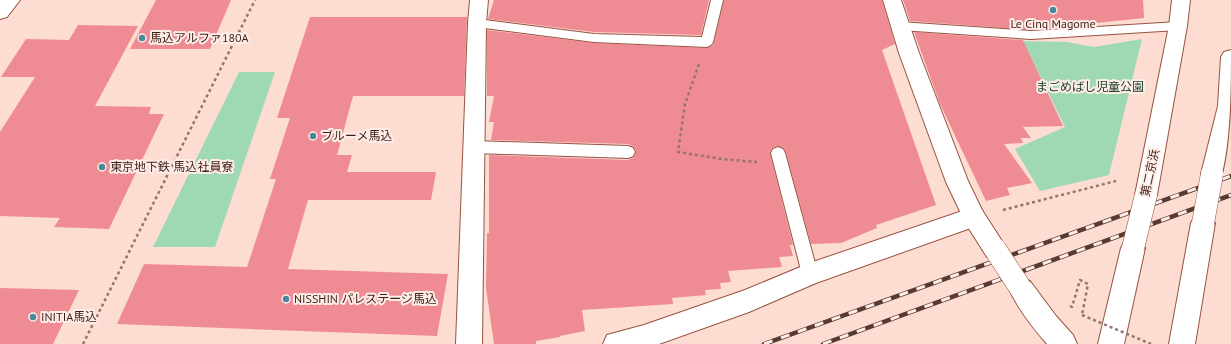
<svg xmlns="http://www.w3.org/2000/svg" width="1231" height="344" font-family="'PT Sans','Noto Sans JP',sans-serif">
<style>
.green{fill:#9ed9b3}
.building{fill:#ef8c93}
.lines{fill:none;stroke-linecap:round;stroke-linejoin:round}
.lane-casing{stroke:#98523f;stroke-width:2}
.street-casing{stroke:#98523f;stroke-width:2}
.secondary-casing{stroke:#98523f;stroke-width:2}
.highway-casing{stroke:#98523f;stroke-width:2}
.path{stroke:#94756c;stroke-width:2.5;stroke-dasharray:3 3;stroke-linecap:butt}
.lane{fill:#fff;fill-rule:evenodd}
.street{fill:#fff;fill-rule:evenodd}
.secondary{fill:#fff;fill-rule:evenodd}
.highway{fill:#fff;fill-rule:evenodd}
.rail-casing{stroke:#593a32;stroke-width:4.5}
.rail{stroke:#feede8;stroke-width:3;stroke-dasharray:9;stroke-linecap:butt}
.secondary-bridge-casing{stroke:#98523f;stroke-width:23;stroke-linecap:butt}
.highway-bridge-casing{stroke:#98523f;stroke-width:23;stroke-linecap:butt}
.path-bridge{stroke:#94756c;stroke-width:2.5;stroke-dasharray:3 3;stroke-linecap:butt}
.secondary-bridge{stroke:#fff;stroke-width:22}
.highway-bridge{stroke:#fff;stroke-width:22}
.poi-dot{fill:#488a9b;stroke:#feede8;stroke-width:1.5}
.labels{text-anchor:middle;stroke-width:4;stroke-linejoin:round;paint-order:stroke}
.poi-label{font-size:12px;fill:#3d1f17;stroke:#feede8;text-anchor:start}
.park-label{font-size:12px;fill:#1c432c;stroke:#feede8}
.street-label{font-size:12px;fill:#3d1f17;stroke:#feede8}
</style>
<rect width="100%" height="100%" fill="#fddcd2"/>
<path class="green" d="M1142,39L1109,175L1040,191L1015,149L1065,127L1023,41L1067,42L1094,47Z
M239,72H275L215,247H153Z"/>
<path class="building" d="M156,0H231L210,49H130Z
M494,0H709L701,35L594,32L488,19Z
M724,0H882L895,44L882,50L936,205L876,225L877,228L841,243L811,244L786,153L784,148L777,146L772,148L770,153L793,245H790L793,256L779,257L782,267L728,271L731,282L720,283L721,289L705,290L706,295L672,298L673,304L582,310L585,331L560,336V337L536,341V344H494L486,288L487,233H489V155L628,160L634,157L636,151L634,147L628,144L491,140L494,122H489L494,96H487V30L594,43L707,48L712,46L714,42Z
M903,0H1143L1144,18L1031,30L910,21Z
M310,17H467L464,96H353L337,155H352L347,172H436L431,200H308L288,269L448,274L437,336L117,324L144,264L247,267L276,179H270L290,118H277Z
M78,25L138,26L95,106L151,107L149,114H164L109,229L54,227L60,218L0,216V132L35,77H1L26,39L69,40Z
M914,32L1023,40L1063,126L1023,127L1031,138H1021L1023,143L1004,144L1032,183L1007,188L1010,195L986,201L940,104Z
M0,288L79,290L53,344H0Z"/>
<g class="lines">
<g class="lane-casing">
<path id="lane" d="M711,0H723L713,42L711,45L707,47L594,42L477,27L473,26L471,23L473,20L477,19L594,34L702,37Z
M900,22L1031,31L1178,22L1182,23L1184,26L1182,29L1178,30L1031,39L900,30L896,29L894,26L896,23Z
M475,141L628,146L633,148L635,152L633,156L628,158L475,153L470,151L468,147L470,143Z
M778,147L783,149L785,153L818,274L815,279L810,281L805,279L802,274L771,153L773,149Z"/>
</g>
<g class="street-casing">
<path id="street" d="M0,0H20L7,17L0,19Z
M470,0H488L486,23L482,344H456L468,23Z
M974,207L982,210L985,217L982,224L816,283L749,312L659,344H603L607,335L644,325L745,290L810,263Z"/>
</g>
<g class="secondary-casing">
<path id="secondary" d="M883,0H901L919,53L968,181L982,210L1007,249L1003,257L995,260L987,257L966,224L946,182L899,53Z
M1021,278L1030,281L1056,316L1073,335L1077,344H1047C1033,328 1018,309 1009,289L1012,281Z"/>
</g>
<g class="highway-casing">
<path id="highway" d="M1172,0H1190L1187,26L1157,195L1154,202L1146,205L1138,202L1135,195L1169,26Z
M1231,50C1231,89 1231,145 1220,181L1212,183L1204,181L1201,174L1218,106L1221,57L1224,52Z
M1203,213L1211,216L1215,223L1195,344H1169L1191,223L1195,216Z
M1133,237L1141,241L1145,248L1124,344H1098L1121,248L1125,241Z"/>
</g>
<path class="path" d="M699,64L685,104L678,152L722,159L757,162
M1003,210L1116,181
M1070,306L1072,307L1080,280L1088,284L1082,315
M83,344L255,0"/>
<use href="#lane" class="lane"/>
<use href="#street" class="street"/>
<use href="#secondary" class="secondary"/>
<use href="#highway" class="highway"/>
<g class="rail-casing">
<path id="rail" d="M764,344L1231,176
M823,344L1231,195"/>
</g>
<use href="#rail" class="rail"/>
<g class="secondary-bridge-casing">
<path id="secondary-bridge" d="M995,249L1021,289"/>
</g>
<g class="highway-bridge-casing">
<path id="highway-bridge" d="M1203,223L1212,174
M1133,248L1146,195"/>
</g>
<path class="path-bridge" d="M1082,315L1151,344"/>
<use href="#secondary-bridge" class="secondary-bridge"/>
<use href="#highway-bridge" class="highway-bridge"/>
</g>
<g class="poi-dot">
<circle cx="1053" cy="10" r="4"/>
<circle cx="142" cy="38" r="4"/>
<circle cx="313" cy="136" r="4"/>
<circle cx="102" cy="167" r="4"/>
<circle cx="286" cy="299" r="4"/>
<circle cx="33" cy="317" r="4"/>
</g>
<g class="labels">
<g class="poi-label">
<text x="1053" y="28" text-anchor="middle">Le Cinq Magome</text>
<text x="150" y="42">馬込アルファ180A</text>
<text x="321" y="140">ブルーメ馬込</text>
<text x="110" y="171">東京地下鉄 馬込社員寮</text>
<text x="294" y="303">NISSHIN パレステージ馬込</text>
<text x="41" y="321">INITIA馬込</text>
</g>
<g class="park-label">
<text x="1090" y="91">まごめばし児童公園</text>
</g>
<g class="street-label">
<text transform="translate(1150 173) rotate(-78)" y="4">第二京浜</text>
</g>
</g>
</svg>
